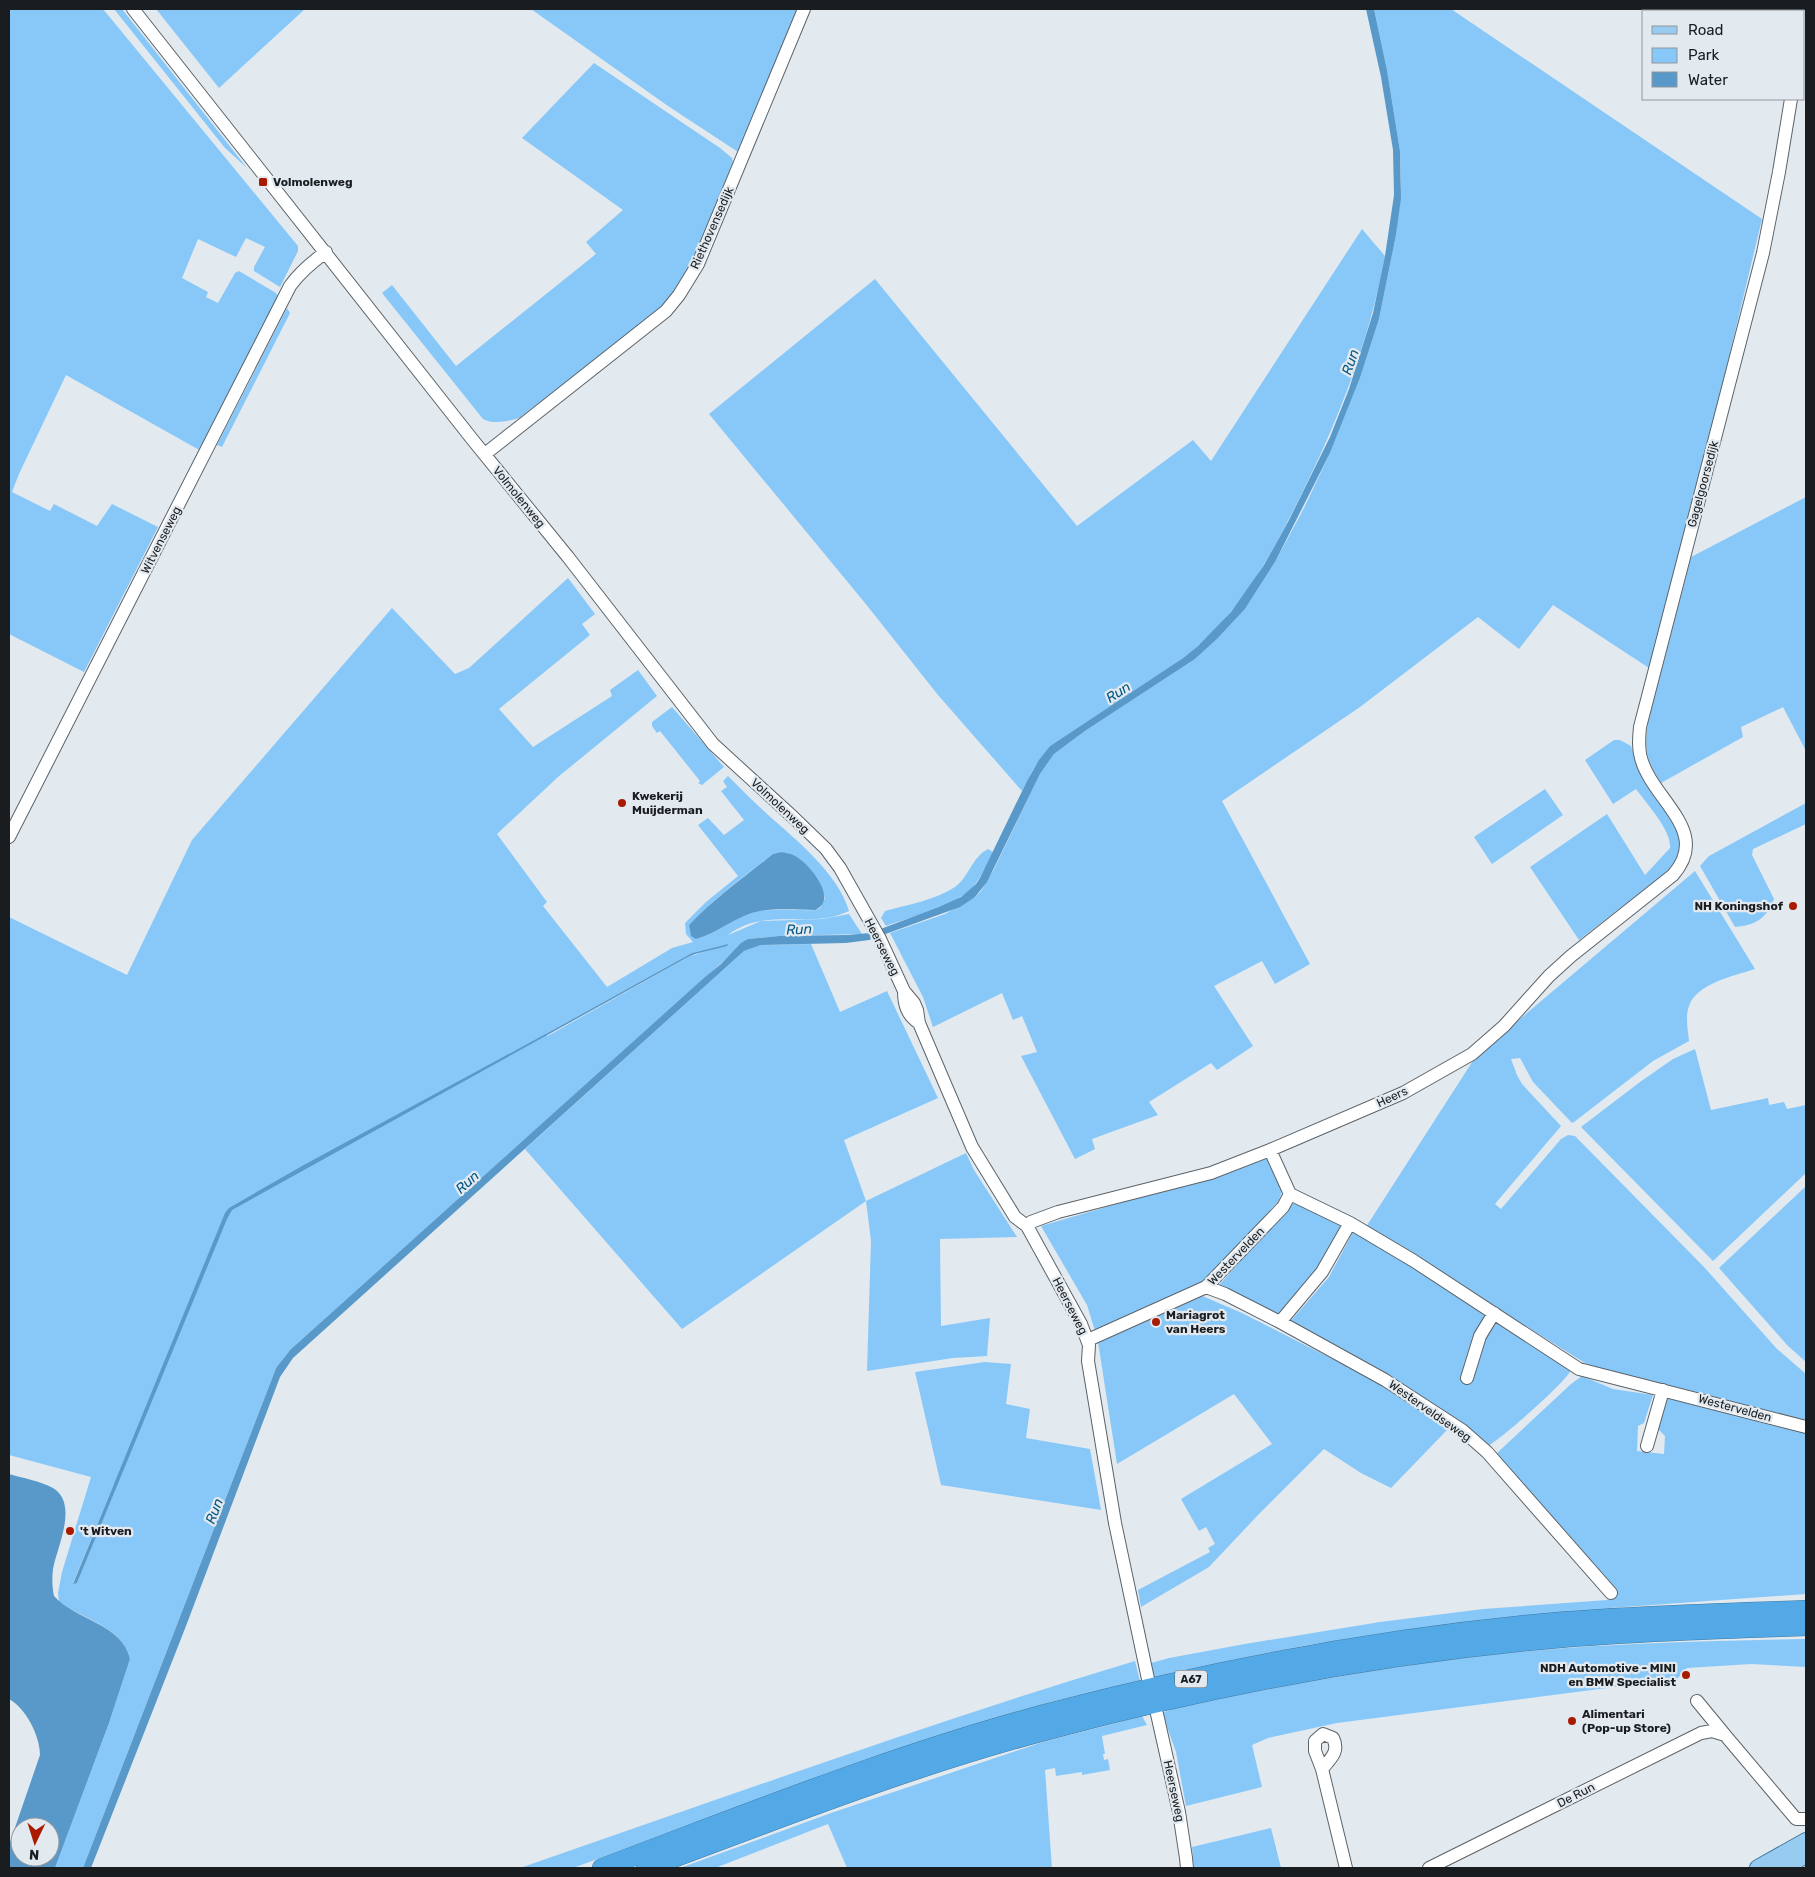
<svg xmlns="http://www.w3.org/2000/svg" width="1815" height="1877" font-family="Rubik,sans-serif">
<style>
.green{fill:#88c8f9;fill-rule:evenodd}
.water{fill:#5899c9;fill-rule:evenodd}
.lines{fill:none;stroke-linecap:round;stroke-linejoin:round}
.minor-casing{stroke:#5c6368;stroke-width:14}
.major-casing{stroke:#3f78a0;stroke-width:18}
.highway-casing{stroke:#3f78a0;stroke-width:20}
.minor{stroke:#fff;stroke-width:12}
.major{stroke:#98cbf0;stroke-width:16}
.highway{stroke:#53a9e6;stroke-width:19}
.poi-dot{fill:#a91a00;stroke:#e2e9ef;stroke-width:2}
.labels{text-anchor:middle;stroke-width:4.5;stroke-linejoin:round;paint-order:stroke}
.shield{fill:#e2e9ef;stroke:#565a5d;stroke-width:1}
.shield-label{font-size:11px;font-weight:bold;fill:#1a1d1f}
.poi-label{font-size:12px;font-weight:bold;fill:#1a1d1f;stroke:#e2e9ef;text-anchor:start}
.street-label{font-size:12px;fill:#1a1d1f;stroke:#e2e9ef}
.water-label{font-size:14px;font-style:italic;fill:#035684;stroke:#e2e9ef}
</style>
<rect width="100%" height="100%" fill="#e2e9ef"/>
<path class="green" d="M9,9H103C168,88 233,167 298,246V251L280,287L254,271V267L265,247L246,238L236,257L198,239L182,278L208,292L206,297L218,303L235,273L239,271L276,293L279,299L201,451L66,375L19,474L12,492L50,511L54,504L97,526L112,504L158,527L84,672L9,634Z
M114,9H122L247,168L225,148Z
M156,9H305L219,88Z
M531,9H797L738,152L668,106Z
M1374,9H1451L1762,219L1710,436L1649,668L1553,605L1519,649L1478,617L1360,707L1222,801L1310,964L1275,984L1262,961L1214,986L1253,1046L1217,1070L1211,1063L1149,1102L1158,1115L1092,1139L1095,1149L1075,1159L1021,1056L1037,1052L1022,1016L1013,1020L1002,993L933,1027L923,997L890,933L945,914L975,897L981,891L994,869L1040,774L1054,754L1085,731L1195,659L1217,639L1245,609L1256,592L1275,562L1304,508L1330,453L1360,378L1379,319L1396,235L1401,183L1400,151L1387,70Z
M594,63L720,148L732,158L733,162L691,267L683,281L661,308L519,418C508,421 495,425 483,419L382,293L392,285L456,366L596,254L586,242L623,210L522,138Z
M1362,229L1385,256C1369,342 1338,422 1298,501C1269,559 1237,618 1183,658L1050,746L1033,770L1022,791L938,695L865,603L709,414L875,279L1077,526L1193,440L1211,461Z
M287,308L290,313L222,447L217,445Z
M1806,497V751L1783,707L1741,727L1743,737L1661,783C1646,759 1644,751 1648,722L1691,557Z
M568,578L595,614L582,624L590,635L499,709L533,747L612,696L610,690L638,670L657,696L558,777L497,834L547,902L543,906L607,987L672,948L693,942L686,934L685,923L706,902L738,876L698,825L708,818L724,835L744,820L721,791L727,787L723,781L728,776C741,789 754,802 767,814C796,840 838,873 849,911C810,930 766,906 728,935L761,921L822,919L849,914L862,934L779,936L748,939L290,1350L276,1368L273,1376L83,1868H55L109,1723L130,1659C124,1627 82,1619 59,1602L58,1593L62,1572L91,1477L9,1455V917L127,975L192,840L392,608L455,674L469,668ZM781,852C807,858 815,875 825,898L820,908L815,910C794,911 768,907 749,914C730,921 715,934 696,939L689,925C715,898 744,876 773,854ZM728,944L688,957L553,1033L547,1036L546,1034L692,953ZM114,1484L117,1485L77,1583H73Z
M672,707L724,767L702,785L698,783L700,781L660,731L657,733L652,726V722Z
M1614,740H1620L1631,746L1639,769L1669,812L1684,841L1678,861L1664,874L1579,940L1530,867L1607,814L1645,875L1670,848C1672,831 1646,803 1636,789L1613,804L1585,760Z
M1545,789L1563,815L1492,864L1474,837Z
M1806,803V824L1753,849L1752,855L1774,899C1766,919 1756,925 1735,927L1700,866L1709,856Z
M988,849L993,852C988,862 983,874 976,883C959,906 913,916 886,926L881,918L885,911C907,905 935,900 955,887C969,877 972,857 988,849Z
M1695,871L1755,969C1734,976 1697,983 1689,1006C1685,1016 1688,1030 1689,1041L1653,1061L1574,1122L1572,1123L1533,1082L1520,1058L1511,1059L1517,1075L1522,1084L1561,1126L1495,1204L1501,1209L1561,1139L1568,1135L1575,1136L1704,1267L1777,1349L1806,1374V1422L1769,1411L1609,1373L1585,1363L1366,1227L1476,1056Z
M811,944L840,1012L887,991L938,1098L844,1140L866,1201L966,1153L974,1170L1017,1237L940,1239L941,1326L990,1318L987,1356L953,1358L867,1371L871,1241L866,1201L682,1329L525,1149L744,951L761,945Z
M1695,1049L1711,1110L1768,1098L1769,1105L1784,1102L1787,1109L1806,1105V1173L1713,1261L1581,1127L1640,1082L1673,1059Z
M1266,1157C1274,1164 1285,1187 1280,1197C1279,1201 1276,1204 1273,1207L1211,1275L1203,1281L1095,1331L1087,1305L1041,1226L1137,1198Z
M1806,1186V1362L1787,1345L1719,1268Z
M1303,1202L1342,1224L1317,1273L1277,1315L1219,1285L1292,1204Z
M1353,1232L1382,1247L1572,1368C1569,1380 1501,1439 1488,1446L1288,1324L1329,1277Z
M1200,1295L1242,1313L1360,1373L1432,1414L1447,1430L1391,1488L1361,1473L1324,1449L1258,1515L1209,1567L1141,1607L1138,1590L1210,1552L1208,1548L1215,1544L1206,1527L1199,1531L1181,1499L1272,1444L1234,1394L1117,1464L1098,1342Z
M985,1362L1011,1364L1006,1404L1030,1409L1026,1438L1090,1449L1101,1510L941,1485L915,1372Z
M1582,1376L1613,1389L1653,1395L1644,1423L1638,1426L1637,1451L1664,1454L1665,1436L1657,1428L1665,1398L1806,1431V1594L1611,1608V1610C1523,1618 1435,1626 1347,1639C1282,1648 1218,1664 1154,1678L1151,1663L1169,1658L1245,1644L1380,1622L1483,1609L1607,1600L1614,1593L1496,1454L1571,1384Z
M1806,1639V1667L1751,1664L1687,1668L1677,1679L1337,1723L1268,1738L1252,1745L1262,1787L1186,1806L1176,1752L1162,1713L1180,1706C1289,1685 1398,1664 1508,1653C1607,1643 1707,1641 1806,1639Z
M1135,1661L1140,1681L1051,1702L852,1765L573,1868H520C724,1798 928,1723 1135,1661Z
M1142,1716L1147,1725L1102,1736L1105,1754H1103L1104,1760L1108,1759L1110,1770L1082,1775V1772L1056,1776L1055,1768L1045,1770L1052,1868H847L828,1824L715,1868H680L831,1813L1043,1742Z
M1271,1828L1281,1868H1194L1192,1847Z"/>
<path class="water" d="M1366,9H1374L1387,70L1400,151L1401,198L1396,235L1379,319L1360,378L1330,453L1275,562L1245,609L1217,639L1195,659L1085,731L1054,754L1040,774L987,882L975,897L960,907L869,940L846,943L761,945L744,951L293,1358L280,1377L186,1626L91,1868H83L273,1376L276,1368L290,1350L705,977L721,964L741,943L748,939L779,936L848,935L870,933L939,907L961,897L976,884L980,878L1027,781L1039,760L1050,746L1183,658L1198,646L1231,612L1264,565L1289,520L1330,437L1349,389L1373,313L1385,256L1394,195L1393,150L1381,77Z
M781,852C785,853 789,853 793,855C808,861 840,900 815,910C794,910 768,907 749,914C730,921 715,934 696,939L691,936L689,925C715,898 744,877 773,854Z
M728,944L727,946L695,954L688,957L232,1210L227,1219L77,1583L73,1584L225,1213L229,1208L302,1166L553,1030L692,953Z
M9,1474C23,1478 40,1481 53,1488C79,1504 57,1547 53,1569C52,1577 52,1587 54,1596C75,1620 123,1624 130,1659L109,1723L55,1868H9V1845L40,1755C40,1736 26,1708 9,1699ZM20,1827H50V1857H20Z"/>
<g class="lines">
<g class="minor-casing">
<path id="minor" d="M133,9L472,439L568,557L713,744L794,818L826,849L840,868L880,939L904,991L914,1003L917,1010L919,1023L972,1147L1015,1217L1027,1226L1081,1324L1089,1345L1088,1361L1115,1523L1148,1679
M1795,9L1796,11
M485,454L666,311L679,295L698,264L804,9
M9,837L290,286C300,272 312,262 326,252
M904,991C904,1005 907,1015 919,1023
M1270,1150L1290,1194L1350,1223L1414,1261L1579,1369L1806,1427
M1027,1226L1031,1222L1058,1212L1211,1173L1270,1150L1403,1093L1472,1054L1504,1026L1549,976L1571,956L1673,875C1712,831 1652,800 1641,758C1638,748 1639,738 1640,727L1763,253L1779,172L1791,99
M1206,1287L1225,1294L1280,1322L1385,1380L1462,1430L1487,1452L1611,1593
M1280,1322L1322,1272L1350,1223
M1088,1340L1206,1287L1283,1207L1290,1194
M1467,1378L1480,1336L1494,1313
M1647,1446L1663,1390
M1697,1701L1725,1735
M1157,1714L1179,1812L1186,1858L1187,1868
M1322,1769C1330,1759 1340,1752 1333,1738L1323,1734L1315,1741V1751L1322,1769L1346,1868
M1429,1868L1701,1733L1712,1731L1725,1735L1796,1819H1806"/>
</g>
<g class="major-casing">
<path id="major" d="M1758,1868L1806,1841
M1783,1868L1806,1855"/>
</g>
<g class="highway-casing">
<path id="highway" d="M602,1868C749,1813 897,1753 1049,1713C1216,1669 1386,1637 1557,1622C1640,1615 1723,1613 1806,1610
M646,1868C779,1819 911,1766 1048,1730C1216,1685 1388,1653 1561,1638C1642,1631 1724,1629 1806,1626"/>
</g>
<use href="#minor" class="minor"/>
<use href="#major" class="major"/>
<use href="#highway" class="highway"/>
</g>
<g class="poi-dot">
<rect x="258" y="177" width="10" height="10" rx="2.5"/>
<circle cx="622" cy="803" r="5"/>
<circle cx="1793" cy="906" r="5"/>
<circle cx="1156" cy="1322" r="5"/>
<circle cx="70" cy="1531" r="5"/>
<circle cx="1686" cy="1675" r="5"/>
<circle cx="1572" cy="1721" r="5"/>
</g>
<g class="labels">
<rect class="shield" x="1175" y="1670.5" width="32" height="17" rx="4"/>
<g class="shield-label">
<text x="1191" y="1683">A67</text>
</g>
<g class="poi-label">
<text x="273" y="186">Volmolenweg</text>
<text x="632" y="800">Kwekerij<tspan x="632" dy="14">Muijderman</tspan></text>
<text x="1783" y="910" text-anchor="end">NH Koningshof</text>
<text x="1166" y="1319">Mariagrot<tspan x="1166" dy="14">van Heers</tspan></text>
<text x="80" y="1535">'t Witven</text>
<text x="1676" y="1672" text-anchor="end">NDH Automotive - MINI<tspan x="1676" dy="14">en BMW Specialist</tspan></text>
<text x="1582" y="1718">Alimentari<tspan x="1582" dy="14">(Pop-up Store)</tspan></text>
</g>
<g class="street-label">
<text transform="translate(712 228) rotate(-66)" y="4">Riethovensedijk</text>
<text transform="translate(1703 484) rotate(-75)" y="4">Gagelgoorsedijk</text>
<text transform="translate(519 497) rotate(51)" y="4">Volmolenweg</text>
<text transform="translate(161 540) rotate(-63)" y="4">Witvenseweg</text>
<text transform="translate(780 806) rotate(43)" y="4">Volmolenweg</text>
<text transform="translate(882 947) rotate(63)" y="4">Heerseweg</text>
<text transform="translate(1392 1097) rotate(-25)" y="4">Heers</text>
<text transform="translate(1236 1256) rotate(-46)" y="4">Westervelden</text>
<text transform="translate(1070 1306) rotate(63)" y="4">Heerseweg</text>
<text transform="translate(1735 1408) rotate(15)" y="4">Westervelden</text>
<text transform="translate(1430 1411) rotate(35)" y="4">Westerveldseweg</text>
<text transform="translate(1174 1791) rotate(78)" y="4">Heerseweg</text>
<text transform="translate(1576 1795) rotate(-27)" y="4">De Run</text>
</g>
<g class="water-label">
<text transform="translate(1350 362) rotate(-71)" y="5">Run</text>
<text transform="translate(1118 692) rotate(-33)" y="5">Run</text>
<text transform="translate(799 929) rotate(-2)" y="5">Run</text>
<text transform="translate(467 1182) rotate(-42)" y="5">Run</text>
<text transform="translate(214 1511) rotate(-69)" y="5">Run</text>
</g>
</g>
<rect width="1815" height="1877" fill="none" stroke="#1a1d1f" stroke-width="20"/>
<rect x="1642" y="10" width="162" height="90" fill="#e2e9ef" stroke="#92979c"/>
<rect x="1652" y="26" width="25" height="8" fill="#98cbf0" stroke="#92979c"/>
<text x="1688" y="35" font-size="15" fill="#1a1d1f">Road</text>
<rect x="1652" y="48" width="25" height="15" fill="#88c8f9" stroke="#92979c"/>
<text x="1688" y="60" font-size="15" fill="#1a1d1f">Park</text>
<rect x="1652" y="72" width="25" height="15" fill="#5899c9" stroke="#92979c"/>
<text x="1688" y="85" font-size="15" fill="#1a1d1f">Water</text>
<g transform="translate(35 1842) rotate(184)"><circle r="24" fill="#e2e9ef" stroke="#92979c"/>
<path d="M0-4L9 19L0 12L-9 19Z" fill="#a91a00"/>
<text y="-8" font-size="14" font-weight="bold" text-anchor="middle" fill="#1a1d1f">N</text>
</g>
</svg>
